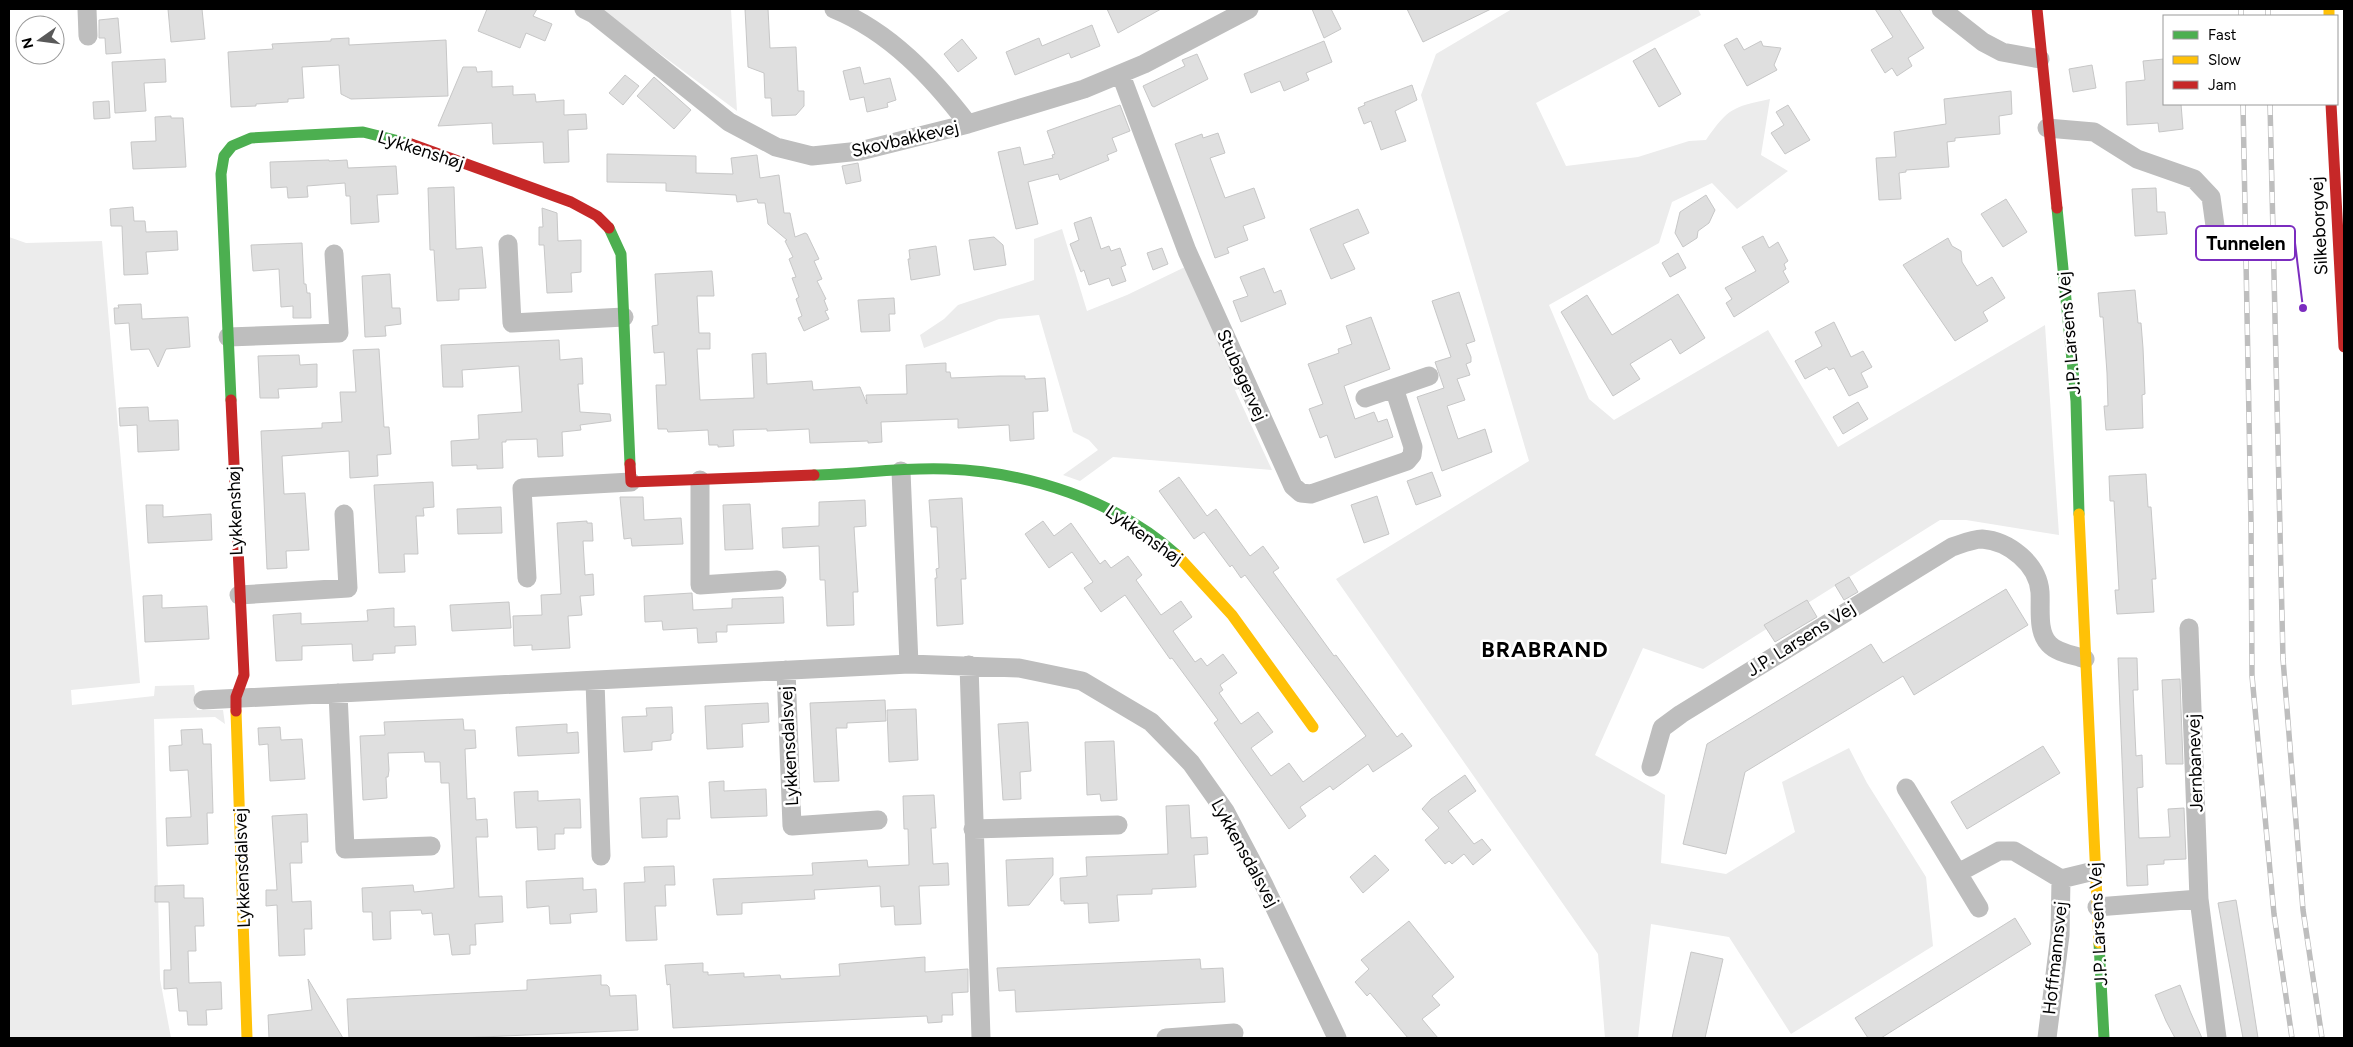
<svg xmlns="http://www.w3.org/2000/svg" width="2353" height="1047" font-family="Figtree,sans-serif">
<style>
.green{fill:#ececec}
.building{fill:#dfdfdf;stroke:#c7c7c7}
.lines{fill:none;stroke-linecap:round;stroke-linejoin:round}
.street{stroke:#bebebe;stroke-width:19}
.fast{stroke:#4caf50;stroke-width:11}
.slow{stroke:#ffc107;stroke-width:11}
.jam{stroke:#c62828;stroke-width:11}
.rail-casing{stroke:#bebebe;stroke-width:5.5}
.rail{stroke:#fff;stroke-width:4;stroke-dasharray:11;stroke-linecap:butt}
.labels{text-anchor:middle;stroke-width:5;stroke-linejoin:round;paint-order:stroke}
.street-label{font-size:18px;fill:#000;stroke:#fff}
.district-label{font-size:22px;font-weight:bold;letter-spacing:1px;fill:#000;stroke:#fff}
.leader{fill:none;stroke:#7b2cbf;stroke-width:2}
.callout-dot{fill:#7b2cbf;stroke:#fff;stroke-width:2}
.callout{fill:#fff;stroke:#7b2cbf;stroke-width:2}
.callout-label{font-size:19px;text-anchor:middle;font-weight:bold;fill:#000}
</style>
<rect width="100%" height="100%" fill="#fff"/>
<path class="green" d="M600,9H731L737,111Z
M1512,9H1698L1701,15L1536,103L1566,166L1638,157L1689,141L1706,140C1728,108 1733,107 1770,99L1761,155L1788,171L1737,209L1712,183L1672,202L1659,243L1549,305L1589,399L1614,420L1768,330L1838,447L2045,325L2059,535L1966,520H1940L1703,669L1643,648L1595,755L1665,795L1661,863L1726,874L1795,832L1782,782L1849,748L1867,783L1926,877L1933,946L1791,1034L1729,937L1651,924L1638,1038H1605L1598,954L1336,579L1529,461L1421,95L1436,54Z
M1062,229L1087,311L1127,295L1185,267L1240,389L1235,390L1272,470L1113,457L1080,481L1063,475L1098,450L1089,440L1073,432L1039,315L999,319L924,348L920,335L944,319L958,305L1034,280V239Z
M9,237L26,243L102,241L140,683L71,690L72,705L154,696L155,686L194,685L197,710H223L225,724L215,717L154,719L160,979L171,1038H9Z"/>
<path class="building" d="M168,9H202L205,39L171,42Z
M487,9H537L533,16L552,24L545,41L526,33L520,48L478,31Z
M745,9H768L770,48L796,47L798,91H804V106L796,115L772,116L771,98H765L764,73L748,67Z
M1107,9H1161L1118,33Z
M1312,9H1331L1341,29L1324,38Z
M1407,9H1491L1423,42Z
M1875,9H1899L1924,48L1908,58L1912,66L1897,76L1892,68L1885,73L1871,50L1893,37Z
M118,18L121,53L106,54L105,38H99V20Z
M1092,25L1100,46L1071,58L1069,53L1015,75L1006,52L1039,38L1042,46Z
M349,38V45L446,40L448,96L351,99L341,94L339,65L302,67L304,98L288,99V102L256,104V106L231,107L228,52L273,49L272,44L331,41V39Z
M1737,38L1744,50L1761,41L1763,46L1781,48L1774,65L1777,70L1747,86L1724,45Z
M962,39L977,58L958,72L944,54Z
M1324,41L1332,62L1306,73L1309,80L1284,91L1280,81L1251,93L1244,74Z
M1655,48L1681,94L1659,107L1633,61Z
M1197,54L1208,79L1154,107L1152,106L1143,86L1185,66L1182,60Z
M165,59L166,82L144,83L146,111L115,113L112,62Z
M2164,59V104H2181L2183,129L2159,132L2158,123L2127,125L2126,82L2145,80L2143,61Z
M2092,65L2096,88L2073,92L2069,69Z
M463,67H476L477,72L492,71V87L513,86V95L535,94L536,102L564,100V115L586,114L587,129L568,130L569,162L544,163L543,142L493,144L492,123L438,126Z
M860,67L864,84L890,78L896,100L887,103L888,107L867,112L864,97L850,100L843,71Z
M625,75L639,86L623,105L609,93Z
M654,77L691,110L674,129L637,96Z
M1412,85L1417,100L1395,111L1406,141L1381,150L1371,121L1364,124L1358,108L1365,105L1364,103Z
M2011,91L2012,114L1999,116L2000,134L1955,138V141L1947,142L1949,167L1906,170V172L1899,173L1901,199L1879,200L1876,158L1896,157L1894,132L1946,124L1944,99Z
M109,101L110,118L94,119L93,102Z
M1120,105L1130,131L1112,138L1117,151L1107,155L1109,160L1060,180L1058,174L1028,182L1038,224L1016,229L998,152L1020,147L1024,165L1053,158L1052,155L1055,154L1047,131Z
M1788,105L1810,140L1785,154L1771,133L1784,125L1776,112Z
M171,116V118H183L186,167L133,169L131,142L156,141L155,117Z
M1218,133L1225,153L1210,158L1225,198L1254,188L1265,218L1243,226L1248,240L1227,248L1229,253L1215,258L1175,144L1202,134L1203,138Z
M607,154L696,156V173L733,174L731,158L757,155L760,178L779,175L784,213H790L795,237L805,233L807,234L819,259L814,261L822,279L817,281L826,299L824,300L828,310L825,311L829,319L804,331L798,318L802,316L796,299L799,297L792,278L796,277L789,259L793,257L785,241L787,240L768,224L765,203H758L757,199L737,202L736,195L666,191V183L607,182Z
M329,160V161L347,160L348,168L396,166L398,194L377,195L379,222L351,224L350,196H346L345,183L307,186L308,197L288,198L287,187L271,188L270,162Z
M858,163L861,181L846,184L842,166Z
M454,187L456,249L482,247L486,288L459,289V300L437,301L434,250H430L428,188Z
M2156,188L2157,212H2165L2167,234L2135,236L2132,189Z
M1706,195L1715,210L1709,223L1698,231L1697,238L1683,247L1675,233L1680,212Z
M2006,199L2027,232L2003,247L1981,214Z
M133,207L134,221H145L146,232L177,231L178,250L146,252L148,274L124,275L122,226H111L110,209Z
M542,208L557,213L558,241L581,240V272L571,273L572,292L547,293L544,245H539V227H543Z
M1358,209L1369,233L1343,244L1355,269L1331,279L1310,229Z
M1091,217L1101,249L1109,246L1111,251L1120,248L1126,265L1121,267L1126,281L1112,286L1109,278L1089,285L1084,270L1081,272L1070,244L1079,240L1074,223Z
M1763,236L1769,248L1778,242L1788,261L1784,264L1786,269L1783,271L1789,282L1734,317L1726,303L1732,299L1725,288L1756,271L1742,247Z
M994,237L1003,245L1006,265L974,270L969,240Z
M1948,238L1952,246L1961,251L1962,262L1977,286L1992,277L2005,298L1983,312L1988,321L1955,341L1903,265Z
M302,243L304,284H306L307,293H310L311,318H293V306L281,307L279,269L253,271L251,245Z
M936,246L940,275L911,280L908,259H910L909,250Z
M1162,248L1168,264L1153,270L1147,253Z
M1678,253L1686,268L1670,277L1662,263Z
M1264,268L1274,293L1281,290L1286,304L1241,322L1233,301L1248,296L1240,277Z
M712,271L714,296H697L699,333H710V349H697L700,400L754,398L752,354L766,353L767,384L812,381L813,390L860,387L867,404L866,395L907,394L906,365L946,363V372H950L951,378L1000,376H1025V379L1045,378L1048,411L1033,412L1034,439L1010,441L1009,425L958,428V419L881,422L882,442L868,443V441L810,443L809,429L767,431V429L733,430L734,446L718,447V445H709L708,430L668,432L667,429H658L656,385H666L664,352L654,353L652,326L658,325L655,274Z
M390,274L392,308H400L401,324L385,326L386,336L365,337L362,276Z
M2135,290L2138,323H2141L2143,348L2145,394L2142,395L2143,428L2106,430L2104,406H2108L2107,373L2103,317H2100L2098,293Z
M1459,292L1475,341L1466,344L1471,357V362L1466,364L1470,375L1457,379L1465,400L1447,406L1458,439L1485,429L1492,452L1442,471L1417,397L1444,388L1435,362L1451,357L1432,301Z
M1678,294L1705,338L1680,354L1671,339L1630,364L1640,379L1613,396L1561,312L1587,295L1612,335Z
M894,298L895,314H889L890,331L861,332L858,300Z
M141,304L142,319L188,317L190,347L166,349L158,367L149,349L131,350L129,323L115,324L114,308H119L118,305Z
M1371,317L1390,369L1344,386L1355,419L1374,412L1378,422L1387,419L1393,437L1335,458L1327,435L1320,438L1309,409L1323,404L1308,364L1339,353L1338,349L1352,344L1346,326Z
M1834,322L1851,357L1863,351L1872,367L1861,373L1868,387L1849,396L1834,368L1829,370L1827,367L1805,379L1795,361L1822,346L1815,332Z
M559,340L560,360L582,358L583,384H578L580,412L610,414L611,421L580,425L581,430L562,432L563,456L538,457L537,439L506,440V442H502L503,468L477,469V465L452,466L451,441L479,439L478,415L522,412L519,366L462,370L463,387H443L441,345Z
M379,349L384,427H389L391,454L377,455L378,476L350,478L349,451L282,456L284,494L305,493L309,550L286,551L287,568L267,569L261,431L322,428V423L342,422L340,392H356L353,350Z
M299,355L300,365L317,364V387L278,389L279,398H260L258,356Z
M1858,402L1868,419L1843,434L1833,417Z
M148,407L149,421L178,420L179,450L138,452L137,425L120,426L119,408Z
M1432,472L1441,496L1416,505L1407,481Z
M2146,474L2148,507H2151L2156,579H2152L2154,612L2117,614L2115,590H2119L2114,501H2110L2109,476Z
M1179,477L1207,516L1216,509L1250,556L1263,546L1279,568L1273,572L1334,656L1336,655L1397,737L1402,733L1412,746L1373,772L1368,764L1333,790L1330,786L1300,807L1306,816L1289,829L1214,723L1218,720L1172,658L1170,659L1125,595L1101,612L1084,588L1093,582L1072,552L1049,568L1025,534L1043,521L1054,536L1071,523L1100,564L1105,560L1111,568L1128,556L1142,575L1136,580L1161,615L1181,601L1192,617L1173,631L1195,662L1201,658L1207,666L1223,654L1237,673L1220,685L1223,690L1219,693L1241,724L1258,712L1273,732L1251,748L1271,776L1289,763L1303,782L1366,736L1245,575L1241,578L1232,565L1230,567L1204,532L1194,539L1159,491Z
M433,482L434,507L423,508L424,516H416L418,554H404L405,572L379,573L374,485Z
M1377,496L1389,534L1364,543L1351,505Z
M620,497H643L644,520L681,518L683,544L632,546L631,538L624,539Z
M962,498L966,579H961L963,624L937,626L935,578H937L936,569L939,568L937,527H931L929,500Z
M865,500L866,526L854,527L858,592H853L854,625L827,626L825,580H820L819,546L783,548L782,528L819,526V502Z
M750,504L753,549L725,550L723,505Z
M146,505H163V517L211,514L212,540L148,543Z
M501,507L502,533L458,534L457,509Z
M587,521V523H592L593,541H583L585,575L593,574L594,595L580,596L582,615L568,616L570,648L532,650V645L514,646L513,616L542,615L541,595L561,594L557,523Z
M1849,577L1858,592L1844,600L1835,585Z
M2006,589L2028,625L1914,695L1903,676L1745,772L1726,854L1683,844L1707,744L1871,644L1883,663Z
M692,593L693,610L732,608V599L783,597L784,623L727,625V632H716L717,642L698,643L697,628L663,630L662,621L645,622L644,596Z
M162,595V608L207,606L209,639L145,642L143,596Z
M1807,600L1817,617L1775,642L1764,625Z
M509,602L511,628L452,631L450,605Z
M394,608V627L415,626L416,645L395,646V653L373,654V660L353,661L352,644L302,646V660L276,661L273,615L301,613V624L368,621L367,610Z
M2118,658H2137L2138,690H2133L2136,756L2142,755L2143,787L2137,788L2139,838L2170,837L2168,809L2184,808L2186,859L2164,860V864L2147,865L2148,885L2127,886Z
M2180,679L2183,764H2166L2162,680Z
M885,700L886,721L847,723V728H836L839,781L814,782L810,703Z
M768,703L769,722L742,724L743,747L707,749L705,706Z
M672,707L673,733L671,734V740L652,742V750L624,752L622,717L647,716L646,708Z
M916,709L918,760L889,762L887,710Z
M463,719L464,730H475L476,748L465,749L467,799L475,798L476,820L487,819L488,837H476L479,897L502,896L503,922L475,924L476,945H470V954L452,955L449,934L434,935L432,913L422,914L421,910L390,911L391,939L373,940L372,912H363L362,888L413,885L414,892L454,888L449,783H441L440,762H425L424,752L388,753L389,770L388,777H386L387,798L363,800L360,736L385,735L384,722Z
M1028,722L1031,771L1020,772L1021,799L1003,800L998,724Z
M567,724V733L578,732L579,753L518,756L516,727Z
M280,727L281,740L302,739L305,779L270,781L268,744L259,745L258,728Z
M202,729L203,744H211L213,813H207L208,844L167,846L166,818L191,817L188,770L170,771L169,746L182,745L181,730Z
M1114,741L1117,800L1101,801L1100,794L1087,795L1085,742Z
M2043,746L2060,773L1967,829L1951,802Z
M1465,775L1476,791L1448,811L1474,844L1482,839L1491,850L1473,865L1464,854L1452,864L1449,861L1445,864L1425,840L1439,828L1422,809L1431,799Z
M724,781V791L766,789L767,816L711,818L709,782Z
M538,791V801L580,799L581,828H564V834H555V849L538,850L537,827L516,828L514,792Z
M934,795L936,828H931L933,864L948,863L949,885L919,886L921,924L895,925L894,906L881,907L880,886L814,890L815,899L742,903V914L717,915L713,879L813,875L812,863L867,860L868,867L909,865L908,829H904L903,796Z
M678,796L680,819H667V837L642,838L640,798Z
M1189,805L1191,838L1207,837L1208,854L1194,855L1196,887L1152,889V894L1117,895L1119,921L1089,923L1088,903L1064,904V901H1061L1060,878L1087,876L1086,857L1168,854L1166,806Z
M307,814L308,842H301L302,863H290L292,902L311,901L312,929H304L305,955L279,956L277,905L266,906V890H277L272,816Z
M1375,855L1389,870L1363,893L1350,877Z
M1053,858V875L1029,905L1008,906L1006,860Z
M674,866L675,885H665L666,906H655L657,940L626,941L624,883L645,882L644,867Z
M583,878V890L596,889L597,912L570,914L571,923L550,924L549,906L527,908L526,881Z
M184,885V898H203L204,926H195L196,951H188L189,983L221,982L222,1009L206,1010L207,1025H188L187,1011H179L177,988L164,989V970H171L169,902H155V886Z
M2236,900L2245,954L2258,1038H2243L2218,903Z
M2015,918L2031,944L1881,1038H1868L1855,1018Z
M1409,921L1454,977L1432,996L1440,1005L1422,1019L1438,1038H1408L1370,993L1367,996L1355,982L1369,969L1361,960Z
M1691,952L1723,959L1705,1038H1672Z
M925,957V972L968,969V992L952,993L953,1015H942V1022L928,1023L927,1016L673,1028L670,984L667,985L665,965L703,963V972H708V975L744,973V977L780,975L781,979L840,976L839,964Z
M1200,959L1201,969L1223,968L1225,1002L1016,1012L1015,990L999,991L997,968Z
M601,975V985H607L609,987L610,996L636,995L638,1030L460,1038H349L347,999L527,990V980Z
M308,979L343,1038H269L268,1015L312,1010Z
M2180,985L2190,1011L2202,1038H2175L2166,1021L2155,995Z"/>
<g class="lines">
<path class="street" d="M87,9L88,36
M584,9L594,14L729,122L776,147L812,156L860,151L968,124L1084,89L1144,64L1249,9
M834,9C890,32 932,77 968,124
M1941,9L1983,42L2002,52L2040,59
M1121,75L1187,251L1293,486L1301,493L1311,494L1407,461L1412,455L1413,447L1394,388
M2047,128L2094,132L2137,159L2194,179L2211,197L2215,226
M508,244L512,323L624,317
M228,337L339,333L334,254
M1365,398L1429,376
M901,471L909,664
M700,480V585L777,580
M527,578L522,488L631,482
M239,595L348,588L344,514
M969,665L981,1038
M786,670L792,826L878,820
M595,681L601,856
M338,693L345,849L431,846
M203,700L909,664L1019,668L1082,681L1151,722L1191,763L1225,811L1264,885L1337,1038
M1651,767L1662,728L1681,714L1952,547C1961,544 1973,539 1982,539C2009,541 2038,564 2040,592C2041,608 2037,632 2049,644C2057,653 2074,655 2085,659
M1906,788L1979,908
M973,829L1118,825
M1958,873L1999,851H2014L2061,879L2094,871
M2199,899L2217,1038
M2097,907L2199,899L2189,628
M1166,1038L1234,1033
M2047,1038L2060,935L2061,879"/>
<path class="fast" d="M2057,208L2076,401L2079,514
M609,228L621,254L630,464
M231,400L221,174L224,156L232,146L251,138L363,132L411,144
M814,475C858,474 902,467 947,469C1029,472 1115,500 1177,555
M2099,943L2104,1038"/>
<path class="slow" d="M2329,9V16
M2079,514L2099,943
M1177,555L1232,615L1313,727
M236,711L247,1038"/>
<path class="jam" d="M2037,9L2057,208
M2331,104L2344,347
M411,144L571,202L597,216L609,228
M231,400L244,675L236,697V711
M630,464L631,482L814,475"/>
<g class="rail-casing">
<path id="rail" d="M2241,9V16
M2268,9V16
M2243,104L2251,522L2252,676L2274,914L2292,1038
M2270,104L2283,659L2303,910L2322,1038"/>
</g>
<use href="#rail" class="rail"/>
</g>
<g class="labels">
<g class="street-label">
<text transform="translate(905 139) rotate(-13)" y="6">Skovbakkevej</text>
<text transform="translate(421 150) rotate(18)" y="6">Lykkenshøj</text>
<text transform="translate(2319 226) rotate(-93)" y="6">Silkeborgvej</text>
<text transform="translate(2069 333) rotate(-95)" y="6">J.P. Larsens Vej</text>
<text transform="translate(1242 375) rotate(66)" y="6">Stubagervej</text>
<text transform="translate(235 511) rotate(-92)" y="6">Lykkenshøj</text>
<text transform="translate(1144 535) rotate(35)" y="6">Lykkenshøj</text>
<text transform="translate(1801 639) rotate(-32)" y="6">J.P. Larsens Vej</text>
<text transform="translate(789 746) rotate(-93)" y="6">Lykkensdalsvej</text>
<text transform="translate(2195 763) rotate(-92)" y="6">Jernbanevej</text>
<text transform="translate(1245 853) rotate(61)" y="6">Lykkensdalsvej</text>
<text transform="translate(242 868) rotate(-92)" y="6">Lykkensdalsvej</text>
<text transform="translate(2098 924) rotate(-93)" y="6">J.P. Larsens Vej</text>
<text transform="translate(2055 958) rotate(-84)" y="6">Hoffmannsvej</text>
</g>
<g class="district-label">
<text x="1545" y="657">BRABRAND</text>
</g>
</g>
<path class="leader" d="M2303 308L2295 243"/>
<circle class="callout-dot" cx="2303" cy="308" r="5"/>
<rect class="callout" x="2196" y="226" width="99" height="34" rx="5"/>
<g class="callout-label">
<text x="2246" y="250">Tunnelen</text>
</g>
<rect width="2353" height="1047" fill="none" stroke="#000000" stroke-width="20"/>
<rect x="2163" y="15" width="175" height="90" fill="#ffffff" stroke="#999999"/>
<rect x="2173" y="31" width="25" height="8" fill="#4caf50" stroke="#999999"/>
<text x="2208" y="40" font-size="15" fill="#000000">Fast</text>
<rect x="2173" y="56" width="25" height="8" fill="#ffc107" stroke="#999999"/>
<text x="2208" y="65" font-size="15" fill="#000000">Slow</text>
<rect x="2173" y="81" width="25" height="8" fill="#c62828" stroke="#999999"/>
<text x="2208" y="90" font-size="15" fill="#000000">Jam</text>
<g transform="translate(40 40) rotate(256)"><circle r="24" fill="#ffffff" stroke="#999999"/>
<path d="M0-4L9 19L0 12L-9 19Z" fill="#595959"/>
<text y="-8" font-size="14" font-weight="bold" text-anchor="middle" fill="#000000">N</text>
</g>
</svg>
